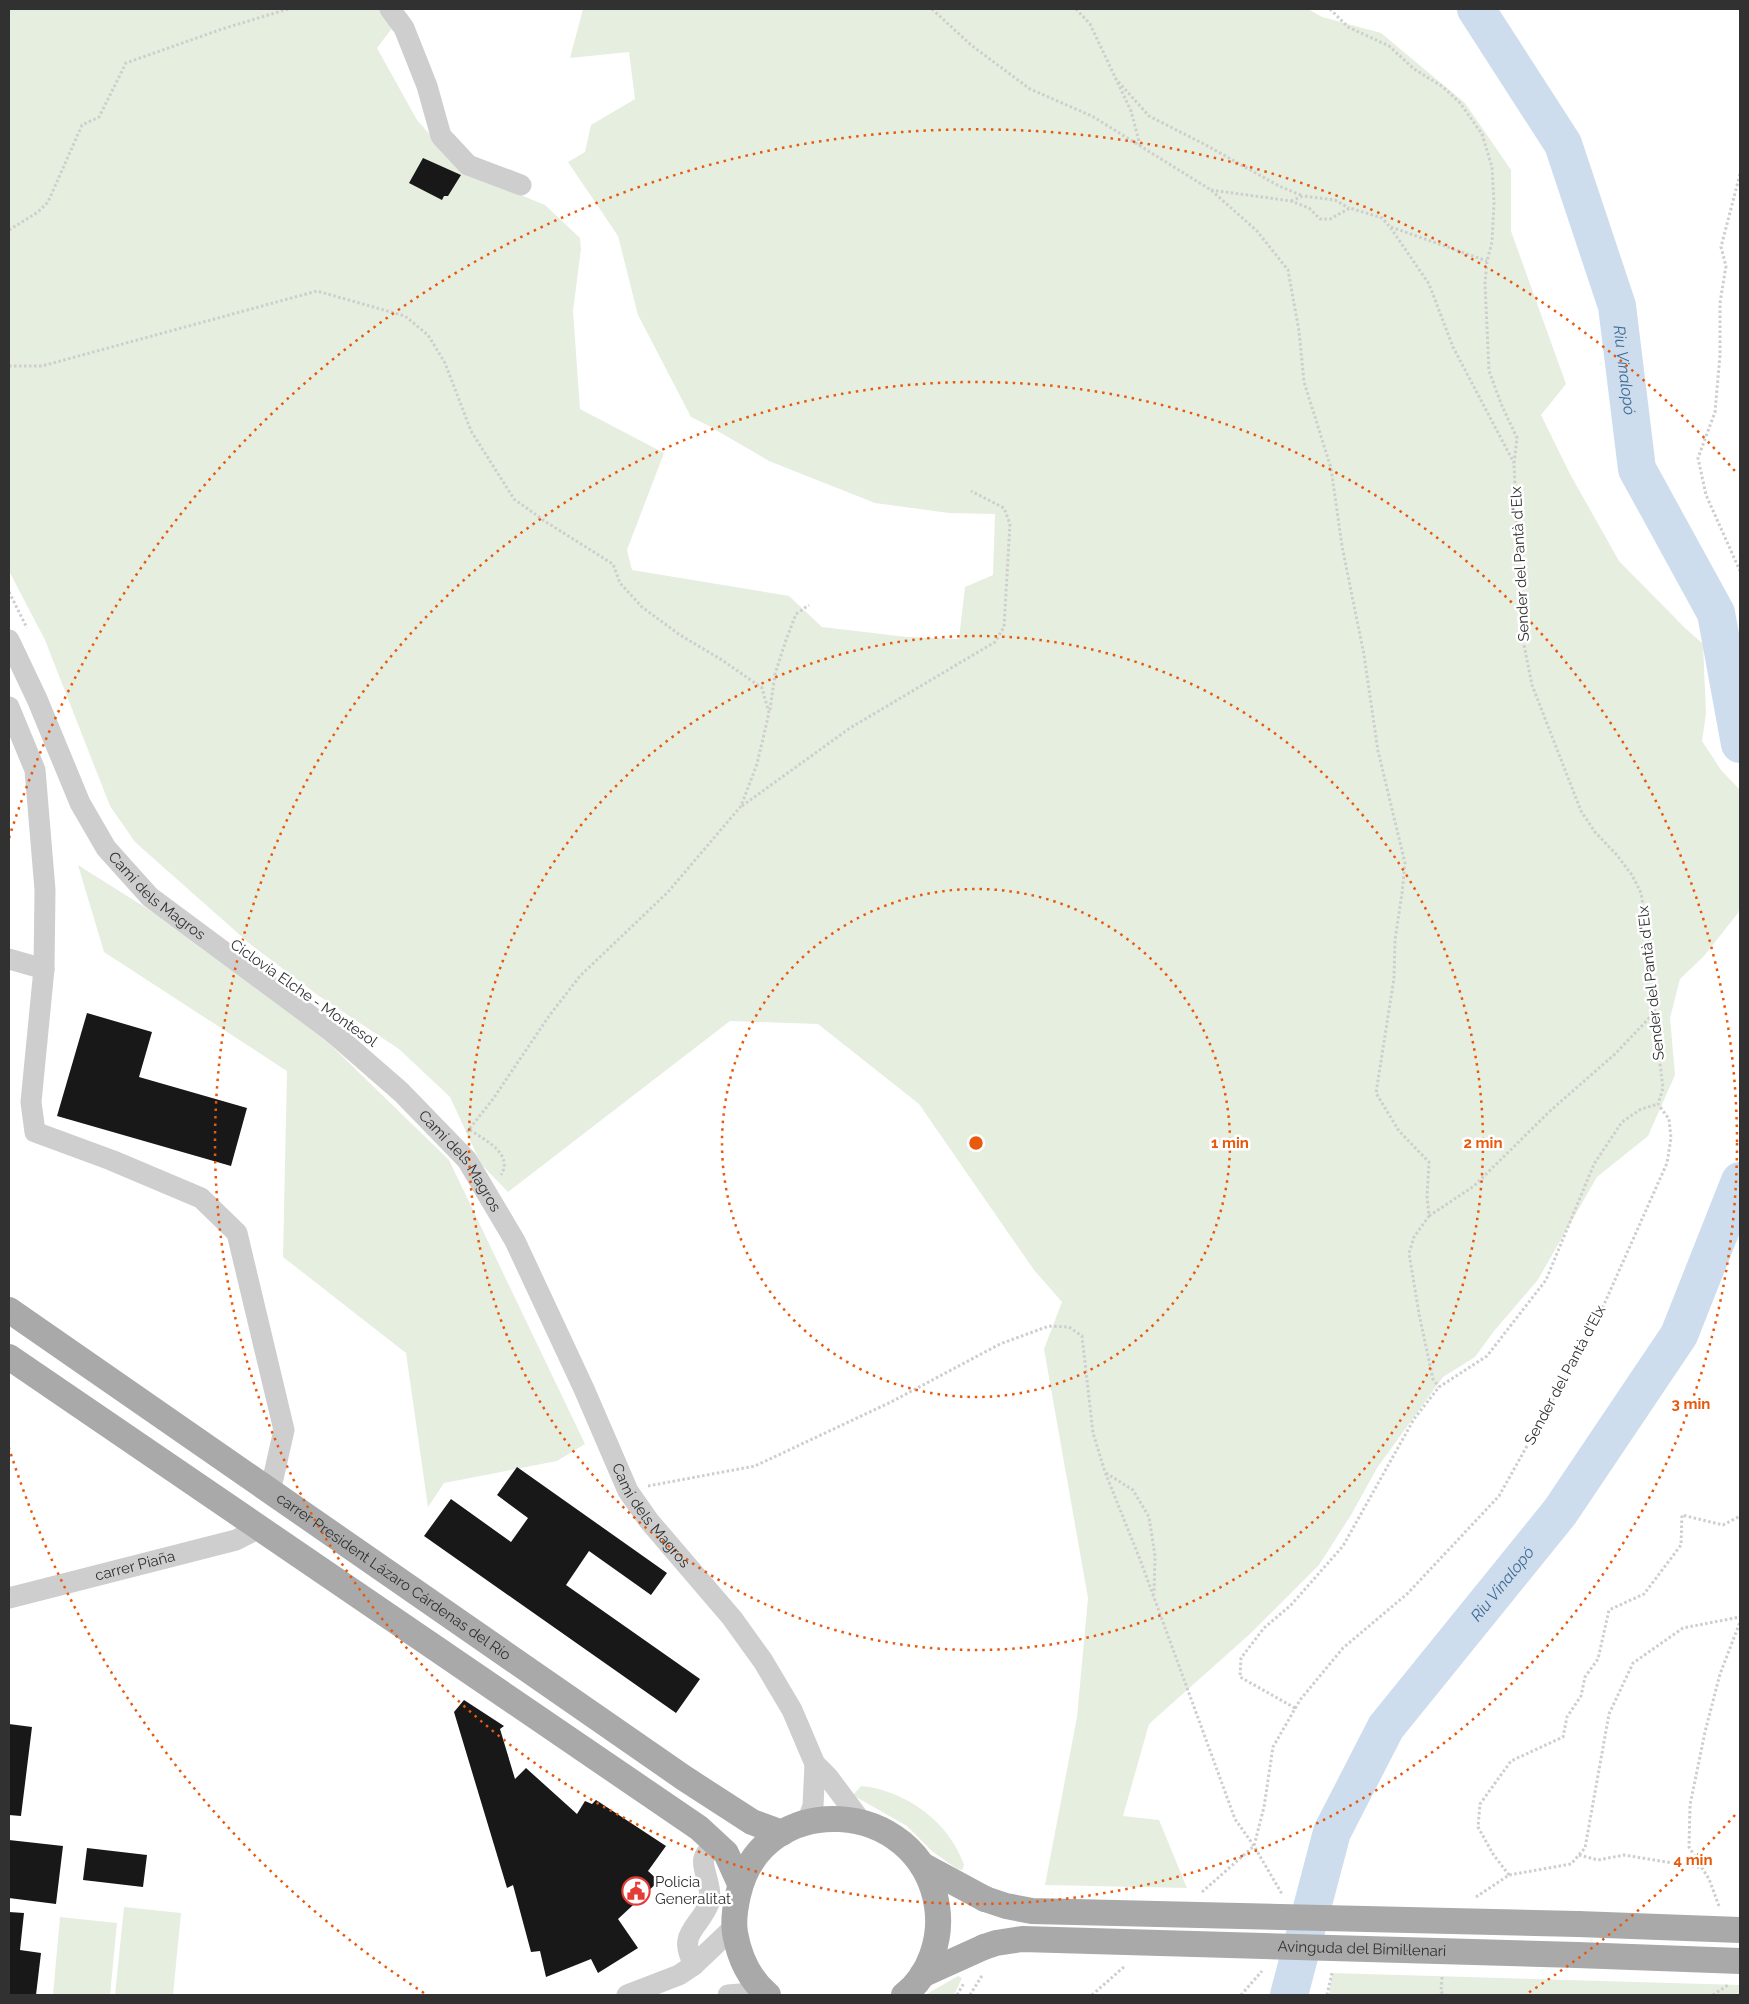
<svg xmlns="http://www.w3.org/2000/svg" width="1749" height="2004" font-family="Raleway,sans-serif">
<style>
.green{fill:#e6eee0}
.lines{fill:none;stroke-linecap:round;stroke-linejoin:round}
.river{stroke:#cddded;stroke-width:38}
.building{fill:#181818}
.path{stroke:#cecece;stroke-width:3;stroke-dasharray:2.5 2.5;stroke-linecap:butt}
.minor{stroke:#cecece;stroke-width:21}
.major{stroke:#a9a9a9;stroke-width:26}
.major-bridge{stroke:#a9a9a9;stroke-width:26}
.ring{fill:none;stroke:#e8590c;stroke-width:2.5;stroke-dasharray:2.5 5}
.labels{text-anchor:middle;stroke-width:5;stroke-linejoin:round;paint-order:stroke}
.street-label{font-size:15px;fill:#313131;stroke:#fff}
.poi-label{font-size:15px;fill:#313131;stroke:#fff;text-anchor:start}
.water-label{font-size:16px;font-style:italic;fill:#3f6a94;stroke:#fff}
.centre{fill:#e8590c;stroke:#fff;stroke-width:2.5}
.ring-label{font-size:15px;text-anchor:middle;font-weight:bold;fill:#e8590c;stroke:#fff;stroke-width:5;stroke-linejoin:round;paint-order:stroke}
</style>
<rect width="100%" height="100%" fill="#fff"/>
<path class="green" d="M9,9H380L393,27L377,48L417,120L462,171L545,205L580,238L581,249L573,311L580,409L664,453L627,550L632,570L789,596L822,627L907,637L959,639L965,587L993,575L995,514L949,513L875,503L769,461L709,426L691,417L638,315L618,236L568,162L585,152L591,125L635,99L629,52L570,58L583,9H1308L1322,17L1381,33L1465,103L1511,170V231L1566,384L1541,415L1570,474L1619,561L1685,628L1703,644L1706,714L1702,741L1721,770L1740,790V905L1738,913L1704,956L1680,979L1670,1018L1675,1075L1648,1136L1597,1177L1537,1281L1494,1331L1475,1357L1443,1377L1377,1468L1351,1515L1319,1565L1251,1633L1149,1724L1123,1816L1159,1820L1187,1888L1045,1885L1077,1717L1088,1598L1044,1349L1062,1302L1034,1270L919,1104L818,1024L730,1021L508,1192L481,1164L450,1097L399,1049L319,996L250,944L135,842L110,806L45,640L9,571Z
M78,865L270,986L449,1160L585,1444L557,1461L444,1483L428,1507L406,1353L283,1257L287,1071L104,952Z
M861,1786C906,1790 950,1823 964,1865L962,1870L957,1869L933,1852L907,1826L856,1797L853,1795Z
M124,1907L181,1913L173,1995H115Z
M60,1917L117,1923L110,1995H53Z
M1332,1973L1740,1985V1995H1329Z
M958,1976L962,1978L954,1995H925Z"/>
<g class="lines">
<g class="river">
<path id="s1" d="M1476,9L1563,144L1617,306L1637,469L1716,613L1740,744"/>
<path id="s2" d="M1289,1995L1332,1832L1386,1727L1560,1512L1679,1335L1740,1181"/>
</g>
</g>
<path class="building" d="M423,158L461,175L448,196H444L442,200L409,183Z
M87,1013L152,1032L139,1077L247,1108L231,1166L57,1116Z
M517,1467L667,1573L651,1595L589,1551L566,1585L700,1679L676,1713L424,1536L451,1499L511,1542L528,1518L497,1495Z
M464,1700L504,1726L500,1729L515,1779L526,1768L577,1814L585,1801L592,1804L596,1800L666,1846L648,1871L659,1881L618,1919L638,1948L598,1973L591,1959L546,1977L540,1951L531,1952L513,1885L507,1888L454,1712Z
M9,1724L32,1727L21,1816L9,1815Z
M9,1840L63,1846L56,1904L9,1898Z
M87,1848L147,1855L143,1887L83,1880Z
M9,1912L24,1913L20,1950L41,1953L36,1995H9Z"/>
<g class="lines">
<path class="path" d="M932,9L971,45L1030,89L1092,116L1211,190L1257,231L1288,270L1299,331L1304,382L1331,468L1342,546L1364,655L1378,751L1405,863L1402,893L1395,940L1394,978L1376,1093L1399,1131L1429,1162L1427,1196L1429,1216L1414,1237L1409,1253L1419,1314L1433,1379L1439,1387
M1076,9L1090,24L1131,111L1140,145
M1330,9L1348,27L1389,46L1414,69L1443,87L1460,103L1482,134L1492,167L1494,203L1492,242L1487,261L1485,283L1489,371L1502,406L1517,438L1514,464L1522,635L1532,685L1581,811L1595,832L1616,854L1632,875L1641,893L1650,949L1656,1031L1663,1088L1658,1104
M1115,78L1149,116L1204,144L1279,186L1303,196
M1740,174L1721,247L1726,266L1720,303V355L1715,412L1698,458L1706,495L1740,571
M1211,190L1291,201L1309,208L1320,219H1330L1350,208L1382,218L1390,227L1429,284L1453,347L1514,463
M1291,201L1303,196L1335,200L1349,208
M1391,227L1487,261
M9,230L38,212L48,202L82,125L99,117L126,63L222,29L288,9
M9,366H42L317,291L405,316L428,335L445,363L471,431L514,499L546,522L613,564L620,583L642,607L680,635L722,660L762,688L769,713L757,764L741,806L668,892L580,976L549,1016L493,1099L467,1132
M9,592L27,628
M770,710L775,674L786,640L796,614L809,605
M742,806L850,728L995,642L1004,627L1010,524L1004,508L971,491
M470,1130C485,1140 514,1154 501,1175
M1429,1216L1474,1186L1550,1111L1615,1054L1654,1013
M1106,1473L1133,1490L1149,1517L1155,1556L1154,1594
M648,1486L755,1466L891,1402L1000,1344L1049,1326L1069,1327L1082,1336L1093,1433L1105,1472L1141,1562L1235,1819L1254,1846L1282,1894
M1295,1708L1240,1677L1241,1658L1264,1628L1291,1605L1343,1546L1414,1419L1439,1387L1487,1356L1546,1280L1594,1164L1622,1122L1641,1109L1658,1104
M1579,1855L1598,1860L1624,1855L1703,1868
M1509,1875L1493,1854L1478,1827L1480,1804L1511,1761L1563,1737L1567,1717L1581,1696L1585,1677L1598,1659L1609,1610L1644,1594L1681,1545L1682,1515L1723,1525L1740,1516
M1202,1892L1254,1846L1264,1807L1273,1747L1300,1700L1343,1648L1407,1594L1499,1496L1546,1412L1602,1309L1667,1163L1671,1138L1669,1119L1658,1104
M1476,1897L1509,1875L1571,1864L1585,1848L1609,1714L1633,1663L1683,1628L1740,1617
M1719,1906L1709,1879L1689,1847L1690,1805L1705,1732L1720,1674L1740,1622
M1442,1977L1441,1992L1446,1995
M957,1995L964,1983
M970,1995L983,1974
M1092,1995L1125,1966
M1241,1995L1262,1971
M1327,1995L1332,1973
M1713,1995L1728,1985"/>
<g class="minor">
<path d="M390,9L404,28L427,86L441,136L468,165L521,185"/>
<path id="s3" d="M9,640L37,699L80,803L106,848L150,897L331,1031L401,1092L467,1160L515,1241L584,1389L628,1491L649,1521L732,1618L763,1661L792,1710L815,1764L828,1777L861,1821"/>
<path d="M9,707L35,770L45,890L44,969L31,1102L35,1132L111,1160L201,1198L237,1233L284,1430L270,1492"/>
<path d="M9,959L44,969"/>
<path id="s4" d="M9,1598L236,1540L259,1528"/>
<path d="M807,1822L813,1806L815,1764"/>
<path d="M694,1965C691,1958 686,1948 688,1940C690,1928 704,1918 709,1903C713,1887 701,1868 704,1858C706,1852 712,1847 715,1842"/>
<path d="M627,1995L679,1975L694,1965L734,1927"/>
<path d="M728,1995L764,1992"/>
</g>
<g class="major">
<path id="s5" d="M9,1310L684,1778L752,1822L782,1833"/>
<path d="M9,1357L699,1828L726,1853L740,1884"/>
<path d="M922,1865L985,1899"/>
<path d="M1578,1924L1740,1930"/>
<path d="M1577,1955L1740,1961"/>
<path d="M922,1975L984,1947"/>
<path d="M768,1995C749,1979 739,1956 735,1933C733,1920 735,1908 738,1895C762,1787 920,1797 937,1906C942,1938 930,1975 904,1995"/>
</g>
<g class="major-bridge">
<path d="M985,1899L1006,1906L1032,1911L1578,1924"/>
<path id="s6" d="M984,1947L996,1943L1022,1939L1577,1955"/>
</g>
</g>
<g class="ring">
<circle cx="976" cy="1143" r="254"/>
<circle cx="976" cy="1143" r="507"/>
<circle cx="976" cy="1143" r="761"/>
<path d="M1735 1815A1014 1014 0 0 1 1528 1993M424 1993A1014 1014 0 0 1 9 1448M9 838A1014 1014 0 0 1 1735 471"/>
</g>
<defs>
<g id="civic-ring" transform="scale(1.4375)"><circle r="9.5" fill="#fff" stroke="#e43d37" stroke-width="1.5"/><path d="M-.6-6.5H3V-4.5H.6V-3L4-1V1h2V6H-6V1h2V-1L-.6-3ZM-1.2 2.5V6h2.4V2.5Z" fill="#e43d37"/></g>
</defs>
<g fill-rule="evenodd">
<use href="#civic-ring" x="636" y="1891"/>
</g>
<g class="labels">
<g class="street-label">
<text transform="translate(1520 564) rotate(-93)" y="5">Sender del Pantà d'Elx</text>
<text dy="5" stroke="none"><textPath href="#s3" startOffset="300">Camí dels Magros</textPath></text>
<text transform="translate(1651 983) rotate(-96)" y="5">Sender del Pantà d'Elx</text>
<text transform="translate(304 993) rotate(35)" y="5">Ciclovía Elche - Montesol</text>
<text dy="5" stroke="none"><textPath href="#s3" startOffset="705">Camí dels Magros</textPath></text>
<text transform="translate(1565 1375) rotate(-62)" y="5">Sender del Pantà d'Elx</text>
<text dy="5" stroke="none"><textPath href="#s3" startOffset="1110">Camí dels Magros</textPath></text>
<text dy="5" stroke="none"><textPath href="#s4" startOffset="130">carrer Piaña</textPath></text>
<text dy="5" stroke="none"><textPath href="#s5" startOffset="468">carrer President Lázaro Cárdenas del Río</textPath></text>
<text dy="5" stroke="none"><textPath href="#s6" startOffset="379">Avinguda del Bimil·lenari</textPath></text>
</g>
<g class="poi-label">
<text x="655" y="1887">Policia<tspan x="655" dy="17">Generalitat</tspan></text>
</g>
<g class="water-label">
<text dy="6" stroke="none"><textPath href="#s1" startOffset="396">Riu Vinalopó</textPath></text>
<text dy="6" stroke="none"><textPath href="#s2" startOffset="471">Riu Vinalopó</textPath></text>
</g>
</g>
<circle cx="976" cy="1143" r="8" class="centre"/>
<g class="ring-label">
<text x="1230" y="1148">1 min</text>
<text x="1483" y="1148">2 min</text>
<text x="1691" y="1409">3 min</text>
<text x="1693" y="1865">4 min</text>
</g>
<rect width="1749" height="2004" fill="none" stroke="#313131" stroke-width="20"/>
</svg>
